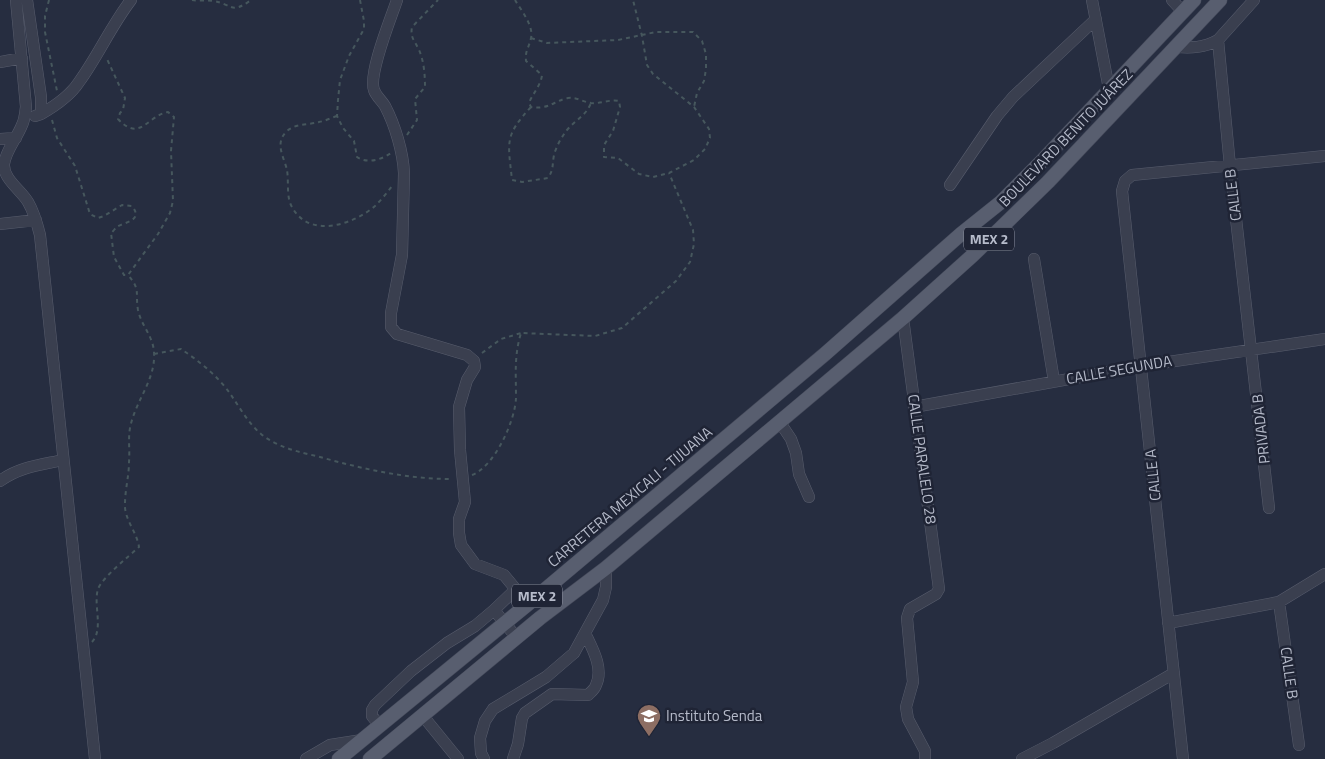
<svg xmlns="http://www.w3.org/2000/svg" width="1325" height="759" font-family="'Titillium Web',sans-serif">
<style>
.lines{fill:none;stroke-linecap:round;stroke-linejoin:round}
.minor-casing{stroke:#585d6d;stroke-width:12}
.major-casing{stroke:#434859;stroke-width:15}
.path{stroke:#46575d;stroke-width:2;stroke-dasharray:4 4;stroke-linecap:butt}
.minor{stroke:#3a3f4f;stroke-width:11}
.major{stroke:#585e6f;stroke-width:14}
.labels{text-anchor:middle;stroke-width:5;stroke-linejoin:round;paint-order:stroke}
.shield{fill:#1f2435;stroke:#898e9d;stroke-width:1}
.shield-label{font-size:14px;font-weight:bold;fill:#b6bbca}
.street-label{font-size:15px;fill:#b6bbca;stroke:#1f2435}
.poi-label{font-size:15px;fill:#b6bbca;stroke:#1f2435;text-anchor:start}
</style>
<rect width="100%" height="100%" fill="#262d40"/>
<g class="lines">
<g class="minor-casing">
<path id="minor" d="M16,0L26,107C25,113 25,119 22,125C17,138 6,150 4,164C3,179 21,190 28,202C34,212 37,223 40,235L95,759
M27,0L41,97V114L35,116
M397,0C391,18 368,74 374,90C376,96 382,101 385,106C395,125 403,152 404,173L402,255L391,313V327L397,334L467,355L474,361L475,367L467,380L459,407L460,450L465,502L459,519V533L461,545L475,564L504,575L528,604
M1092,0L1109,89
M1172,0L1183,12
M1218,40L1230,166L1269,508
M1176,47C1191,48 1204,48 1218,40L1254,0
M0,62L22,58
M41,114C55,106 70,96 79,82C98,56 111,26 131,0
M0,139L16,138
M950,185L997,116L1013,97L1096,19
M0,224L36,220
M1034,259L1054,381
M903,318L939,589L936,594L910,609L907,618L913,682L906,707L908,719L925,751V759
M914,407L1141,366L1325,339
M779,421L791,439L796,453L799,474L809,497
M0,481C19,467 40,465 63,460
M516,589L494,610L517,638
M1279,602L1299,745
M1168,623L1279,602L1325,574
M423,716L458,759
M380,726L372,716V710L375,705L411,671L447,643L475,626L494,610
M306,759L330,745L362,740
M484,759L481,753L480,738L485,721L493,709L546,677L574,653L603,600L606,587V568
M513,759L518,744L522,718L525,713L552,694L588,695C591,692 595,689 596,685C604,668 592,648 585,633
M1022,759L1053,743L1174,673
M1183,759L1122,191L1125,181L1132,175L1325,156"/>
</g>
<g class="major-casing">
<path id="major" d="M339,759L528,604L825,354L961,234L1001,202L1042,161L1194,0
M370,759L540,618L606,568L903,318L973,255L1048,182L1220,0"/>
</g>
<path class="path" d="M49,0L45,16V32L57,91
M192,0C198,1 206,0 213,1C233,4 230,15 251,0
M360,0L364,21V29L349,56L340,80L338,100L337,116L343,128L354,141L357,157C367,164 381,160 391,153
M515,0C521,10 534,26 531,38C529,48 525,50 526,61L542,75C541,85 533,93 529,103L531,107C548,110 554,101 568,98C577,97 583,102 591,103C601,104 610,99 619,101L620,107L613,131L604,145V157L618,158L639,174L653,177L669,173L694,160L705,149L710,138L709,129L694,107L653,74L647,65L642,36L633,0
M531,38L547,43L618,40L656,32H693L702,41L706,54V69L704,81L697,93L694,107
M531,107C504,136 508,142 512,180L522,182L548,178C554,169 552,165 554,155C556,147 562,136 567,130C575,120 586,116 591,103
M337,116C331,118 325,121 319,122C309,125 296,123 287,131C274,143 284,157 287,170C289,182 286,197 292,207C309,239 353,225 375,206C381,200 387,193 392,186
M52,120L57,138L75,166L90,214L98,218L104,216L122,205L132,206C144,221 124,222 117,227C115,228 113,232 111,233L114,257L124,275H128L158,234L170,213L173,201L171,151L174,117L168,112C148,115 140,143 118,119L120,113L123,110L125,98L107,59
M407,135L417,120L415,99L425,87C425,75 424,61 419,50C415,41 410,38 412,27L438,0
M482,353L501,339L521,333
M154,354L181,349C199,361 219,377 231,395C240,408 249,424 261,434C278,448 300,452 320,457C363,469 407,479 451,479
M472,475C495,466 515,421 516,398C516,374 514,356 521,333L595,336L622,328L676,281L690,262L694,244L693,230L669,173
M92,642C104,629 93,605 98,589C102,578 129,556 139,547C137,532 124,519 125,504C125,490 129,476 129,462C130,451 128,439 130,428C135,401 156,380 154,352C153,336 141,325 138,310C135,292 141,290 128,275"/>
<use href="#minor" class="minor"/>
<use href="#major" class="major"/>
</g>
<defs>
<g id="school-pin" transform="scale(1.25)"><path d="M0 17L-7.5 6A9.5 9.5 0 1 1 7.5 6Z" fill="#8d6e63" stroke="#1f2435"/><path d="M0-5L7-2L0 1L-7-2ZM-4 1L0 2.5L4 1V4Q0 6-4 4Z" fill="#fff"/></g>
</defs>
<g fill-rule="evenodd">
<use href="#school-pin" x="649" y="716"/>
</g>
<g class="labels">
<g class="shield">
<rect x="964" y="227.5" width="50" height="23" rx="4"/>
<rect x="512" y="584.5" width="50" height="23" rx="4"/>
</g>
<g class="shield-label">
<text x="989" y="244">MEX 2</text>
<text x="537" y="601">MEX 2</text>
</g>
<g class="street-label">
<text transform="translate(1066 138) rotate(-46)" y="5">BOULEVARD BENITO JUÁREZ</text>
<text transform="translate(1233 195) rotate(-97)" y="5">CALLE B</text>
<text transform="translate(1119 370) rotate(-10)" y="5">CALLE SEGUNDA</text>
<text transform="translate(1261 429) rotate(-96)" y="5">PRIVADA B</text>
<text transform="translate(922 459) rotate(82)" y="5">CALLE PARALELO 28</text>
<text transform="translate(1153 475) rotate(-96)" y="5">CALLE A</text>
<text transform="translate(630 497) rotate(-40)" y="5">CARRETERA MEXICALI - TIJUANA</text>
<text transform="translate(1289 673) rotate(82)" y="5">CALLE B</text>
</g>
<g class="poi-label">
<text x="666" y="721">Instituto Senda</text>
</g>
</g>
</svg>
